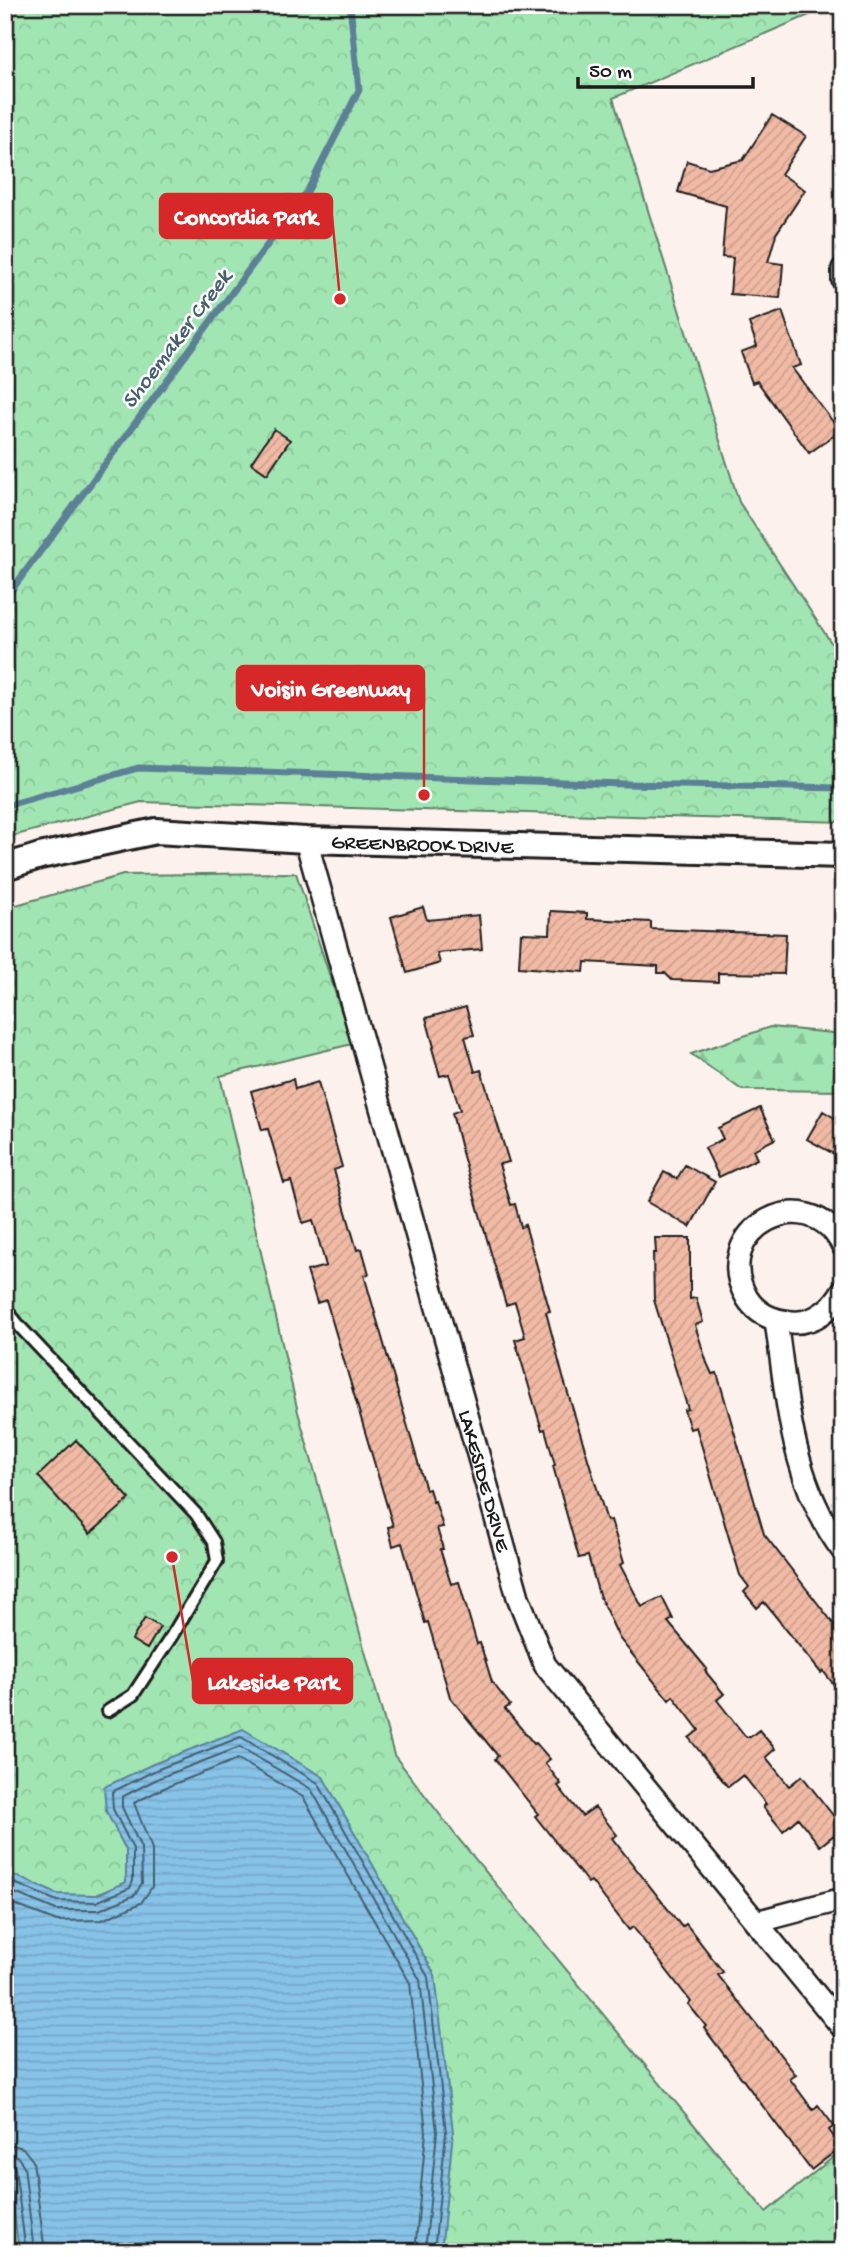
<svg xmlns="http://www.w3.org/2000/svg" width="848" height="2257" font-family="'Gochi Hand',sans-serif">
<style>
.forest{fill:url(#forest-firs);stroke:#5e8167;stroke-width:2}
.park{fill:url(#park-crowns);stroke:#5e8167;stroke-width:2}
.water{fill:url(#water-rules);stroke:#5c8096;stroke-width:2}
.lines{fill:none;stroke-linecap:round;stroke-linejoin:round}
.shore{stroke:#475e6d;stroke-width:2}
.stream{stroke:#5c8096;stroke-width:7}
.building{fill:url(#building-hatch);stroke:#1c1c1c;stroke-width:2}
.service-casing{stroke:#1c1c1c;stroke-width:16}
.minor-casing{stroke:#1c1c1c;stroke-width:26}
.tertiary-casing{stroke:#1c1c1c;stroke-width:30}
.service{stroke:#fff;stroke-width:10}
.minor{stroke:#fff;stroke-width:21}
.tertiary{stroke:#fff;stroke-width:24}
.labels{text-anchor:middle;stroke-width:5;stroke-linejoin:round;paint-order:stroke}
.street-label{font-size:21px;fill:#1c1c1c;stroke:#fff}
.water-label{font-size:23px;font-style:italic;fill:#475e6d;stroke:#fff}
.leader{fill:none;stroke:#d62828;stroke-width:2.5}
.callout-dot{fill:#d62828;stroke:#fff;stroke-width:2.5}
.callout{fill:#d62828;stroke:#d62828;stroke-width:2.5}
.callout-label{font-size:23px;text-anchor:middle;font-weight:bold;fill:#fff}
</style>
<defs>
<pattern id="forest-firs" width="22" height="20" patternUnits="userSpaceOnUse" patternTransform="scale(1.75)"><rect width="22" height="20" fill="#a1e6b2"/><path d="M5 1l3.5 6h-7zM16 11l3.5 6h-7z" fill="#8ac598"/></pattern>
<pattern id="park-crowns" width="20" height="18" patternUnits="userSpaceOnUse" patternTransform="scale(1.75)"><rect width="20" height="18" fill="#a1e6b2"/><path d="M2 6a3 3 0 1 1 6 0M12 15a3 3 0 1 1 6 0" fill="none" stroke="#8ac598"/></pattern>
<pattern id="water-rules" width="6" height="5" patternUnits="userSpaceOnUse" patternTransform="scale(1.75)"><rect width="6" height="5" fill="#87c2e7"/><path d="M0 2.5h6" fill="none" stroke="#74a6c6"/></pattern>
<pattern id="building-hatch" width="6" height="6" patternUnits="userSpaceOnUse" patternTransform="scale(1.75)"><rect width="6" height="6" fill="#f1baa5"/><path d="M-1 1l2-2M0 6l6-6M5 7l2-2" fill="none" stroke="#ce9f8d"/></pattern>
</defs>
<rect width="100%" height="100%" fill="#fcf1ed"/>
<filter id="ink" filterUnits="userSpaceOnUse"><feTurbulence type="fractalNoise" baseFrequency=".0143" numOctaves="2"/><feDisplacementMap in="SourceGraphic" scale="14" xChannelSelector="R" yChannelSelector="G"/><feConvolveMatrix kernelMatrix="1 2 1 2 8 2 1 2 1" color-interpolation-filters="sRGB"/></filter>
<g filter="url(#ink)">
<path class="forest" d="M770,1027L843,1034V1091L742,1090L691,1054Z"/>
<path class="park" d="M5,5H833L613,98L739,502L843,661V822L141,802L5,838Z
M296,873L352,1044L220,1076L298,1412L394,1755L457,1837L766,2212L843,2149V2252H5V908L123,875Z"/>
<path class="water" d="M243,1729L323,1777L435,1975L453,2132L441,2252H19L5,2143V1871L57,1894L96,1895L126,1882V1850L106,1811L104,1787L153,1764Z"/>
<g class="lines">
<path class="shore" d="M5,1879L57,1901L96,1902L130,1888L133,1881V1849L113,1809L112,1792L156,1770L241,1737L318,1783L428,1977L446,2132L434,2252
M5,1889L56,1910H99L135,1895L142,1883L141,1848L122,1807V1797L159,1778L240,1747L311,1789L420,1980L437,2132L425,2252
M5,1901L57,1921L102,1920L141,1903L152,1887V1849L134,1803L164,1788L238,1759L303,1797L410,1983L426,2132L415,2252
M5,2143L23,2148L33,2161L45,2252
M5,2153L17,2156L24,2166L34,2252
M5,2162L11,2163L15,2168L26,2252"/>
<path class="stream" d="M5,599L308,190L359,90L350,5
M5,806L138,768L624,784L843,788"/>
</g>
<path class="building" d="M772,115L806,136L781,174L805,190L776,234L768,262L783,264L780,298L730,294L733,258L722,257L726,206L678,192L687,161L709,168L743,160Z
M782,311L801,365L792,368L840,431L809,453L757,381L752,383L741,352L757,346L749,323Z
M274,429L290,440L267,474L251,463Z
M423,907L427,920L479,915L482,949L437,953L440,963L407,973L391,917Z
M551,911L587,913V919L651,922V929L786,934L784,974L718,973V982L672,980L665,973H658V966L585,962L584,972L519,967L521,933L550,934Z
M466,1007L474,1035L465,1037L475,1072L481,1070L509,1162L499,1164L511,1205L515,1204L521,1227L525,1225L550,1311L546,1312L563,1377L607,1521L611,1520L624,1563L620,1565L642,1607L662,1597L673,1619L668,1622L707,1669L705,1671L724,1694L717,1700L746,1737H750L759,1730L775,1749L766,1757L789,1786L802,1776L843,1828L820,1846L798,1818L783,1831L763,1807L766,1804L743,1775L728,1787L689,1738L699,1730L673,1696L669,1700L619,1638L599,1595L588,1556L579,1558L553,1466L555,1465L545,1429L542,1430L515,1340L525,1337L515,1302L506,1305L461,1149L452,1113L460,1110L449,1074L440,1076L432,1048L434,1047L426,1018Z
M293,1079L295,1089L318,1082L342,1167L334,1170L357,1250L362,1249L369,1274L364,1275L426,1490L429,1489L433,1502L435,1501L443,1527L437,1528L443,1549H440L451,1584L459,1582L477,1644L480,1643L492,1682L510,1705L505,1709L534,1744L536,1743L550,1759L545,1763L561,1784L558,1786L582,1816L595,1807L617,1835L612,1838L682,1927L686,1924L723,1972L718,1975L796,2075L790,2079L813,2110L818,2105L834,2126L829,2130L841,2147L811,2170L704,2028L706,2026L688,2004L691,2002L633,1927L629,1930L591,1881L588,1883L535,1816L538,1814L495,1759L498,1756L450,1697L428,1622L425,1623L402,1543L393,1546L388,1527L393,1526L326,1300L317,1303L307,1271L326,1266L313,1220L303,1223L291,1181L284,1183L268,1129L262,1130L251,1091Z
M760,1108L775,1139L753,1150L757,1159L719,1177L705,1148L723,1139L718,1128Z
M823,1111L843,1123V1159L807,1139Z
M685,1165L715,1182L690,1227L647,1202L664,1172L677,1179Z
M655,1238H690V1299L696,1298L703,1322L695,1325L707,1363L712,1374L717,1373L764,1534L843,1636V1696L823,1671L821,1673L764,1602L757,1608L744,1592L749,1587L740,1575L696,1427L690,1429L684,1410L688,1409L654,1300L653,1253H656Z
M76,1440L130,1499L90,1534L38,1476Z
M145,1618L160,1627L147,1649L132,1640Z"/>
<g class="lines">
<g class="service-casing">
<path id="service" d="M5,1308L21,1328L196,1514L214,1542L217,1561L171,1637L133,1695L108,1711"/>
</g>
<g class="minor-casing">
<g id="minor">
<path d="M843,269V280"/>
<path id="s1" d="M306,840L518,1597L545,1665L843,2028"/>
<path d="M843,1246C809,1176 707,1230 747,1298C757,1314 773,1321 792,1322C814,1324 833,1308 843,1290"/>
<path d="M776,1321C788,1403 791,1482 843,1551"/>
<path d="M756,1922L843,1899"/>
</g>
</g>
<g class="tertiary-casing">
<g id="tertiary">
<path id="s2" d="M5,867L40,856L156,831L306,840L843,855"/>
</g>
</g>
<use href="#service" class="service"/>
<use href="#minor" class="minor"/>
<use href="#tertiary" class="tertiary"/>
</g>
</g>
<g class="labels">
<g class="street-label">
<text dy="7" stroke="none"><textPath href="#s2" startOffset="422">GREENBROOK DRIVE</textPath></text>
<text dy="7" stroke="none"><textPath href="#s1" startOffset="665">LAKESIDE DRIVE</textPath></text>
</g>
<g class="water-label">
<text transform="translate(175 338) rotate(-53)" y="8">Shoemaker Creek</text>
</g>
</g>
<path class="leader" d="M340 299L332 216M424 795L424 688M172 1557L193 1681"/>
<g class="callout-dot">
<circle cx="340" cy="299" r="7"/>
<circle cx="424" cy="795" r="7"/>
<circle cx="172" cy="1557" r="7"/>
</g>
<g class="callout">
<rect x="160" y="194" width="172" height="44" rx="7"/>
<rect x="237" y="666" width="187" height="44" rx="7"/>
<rect x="193" y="1659" width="159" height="44" rx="7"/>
</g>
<g class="callout-label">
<text x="246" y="224">Concordia Park</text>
<text x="331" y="696">Voisin Greenway</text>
<text x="273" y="1689">Lakeside Park</text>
</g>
<rect width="848" height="2257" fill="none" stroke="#fff" stroke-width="28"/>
<rect x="14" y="14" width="820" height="2229" fill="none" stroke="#1c1c1c" stroke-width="2.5" filter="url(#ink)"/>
<path d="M578 77v10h175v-10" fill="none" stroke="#1c1c1c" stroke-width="3.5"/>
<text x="589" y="77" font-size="21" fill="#1c1c1c" stroke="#ffffff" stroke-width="5" paint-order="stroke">50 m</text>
</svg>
